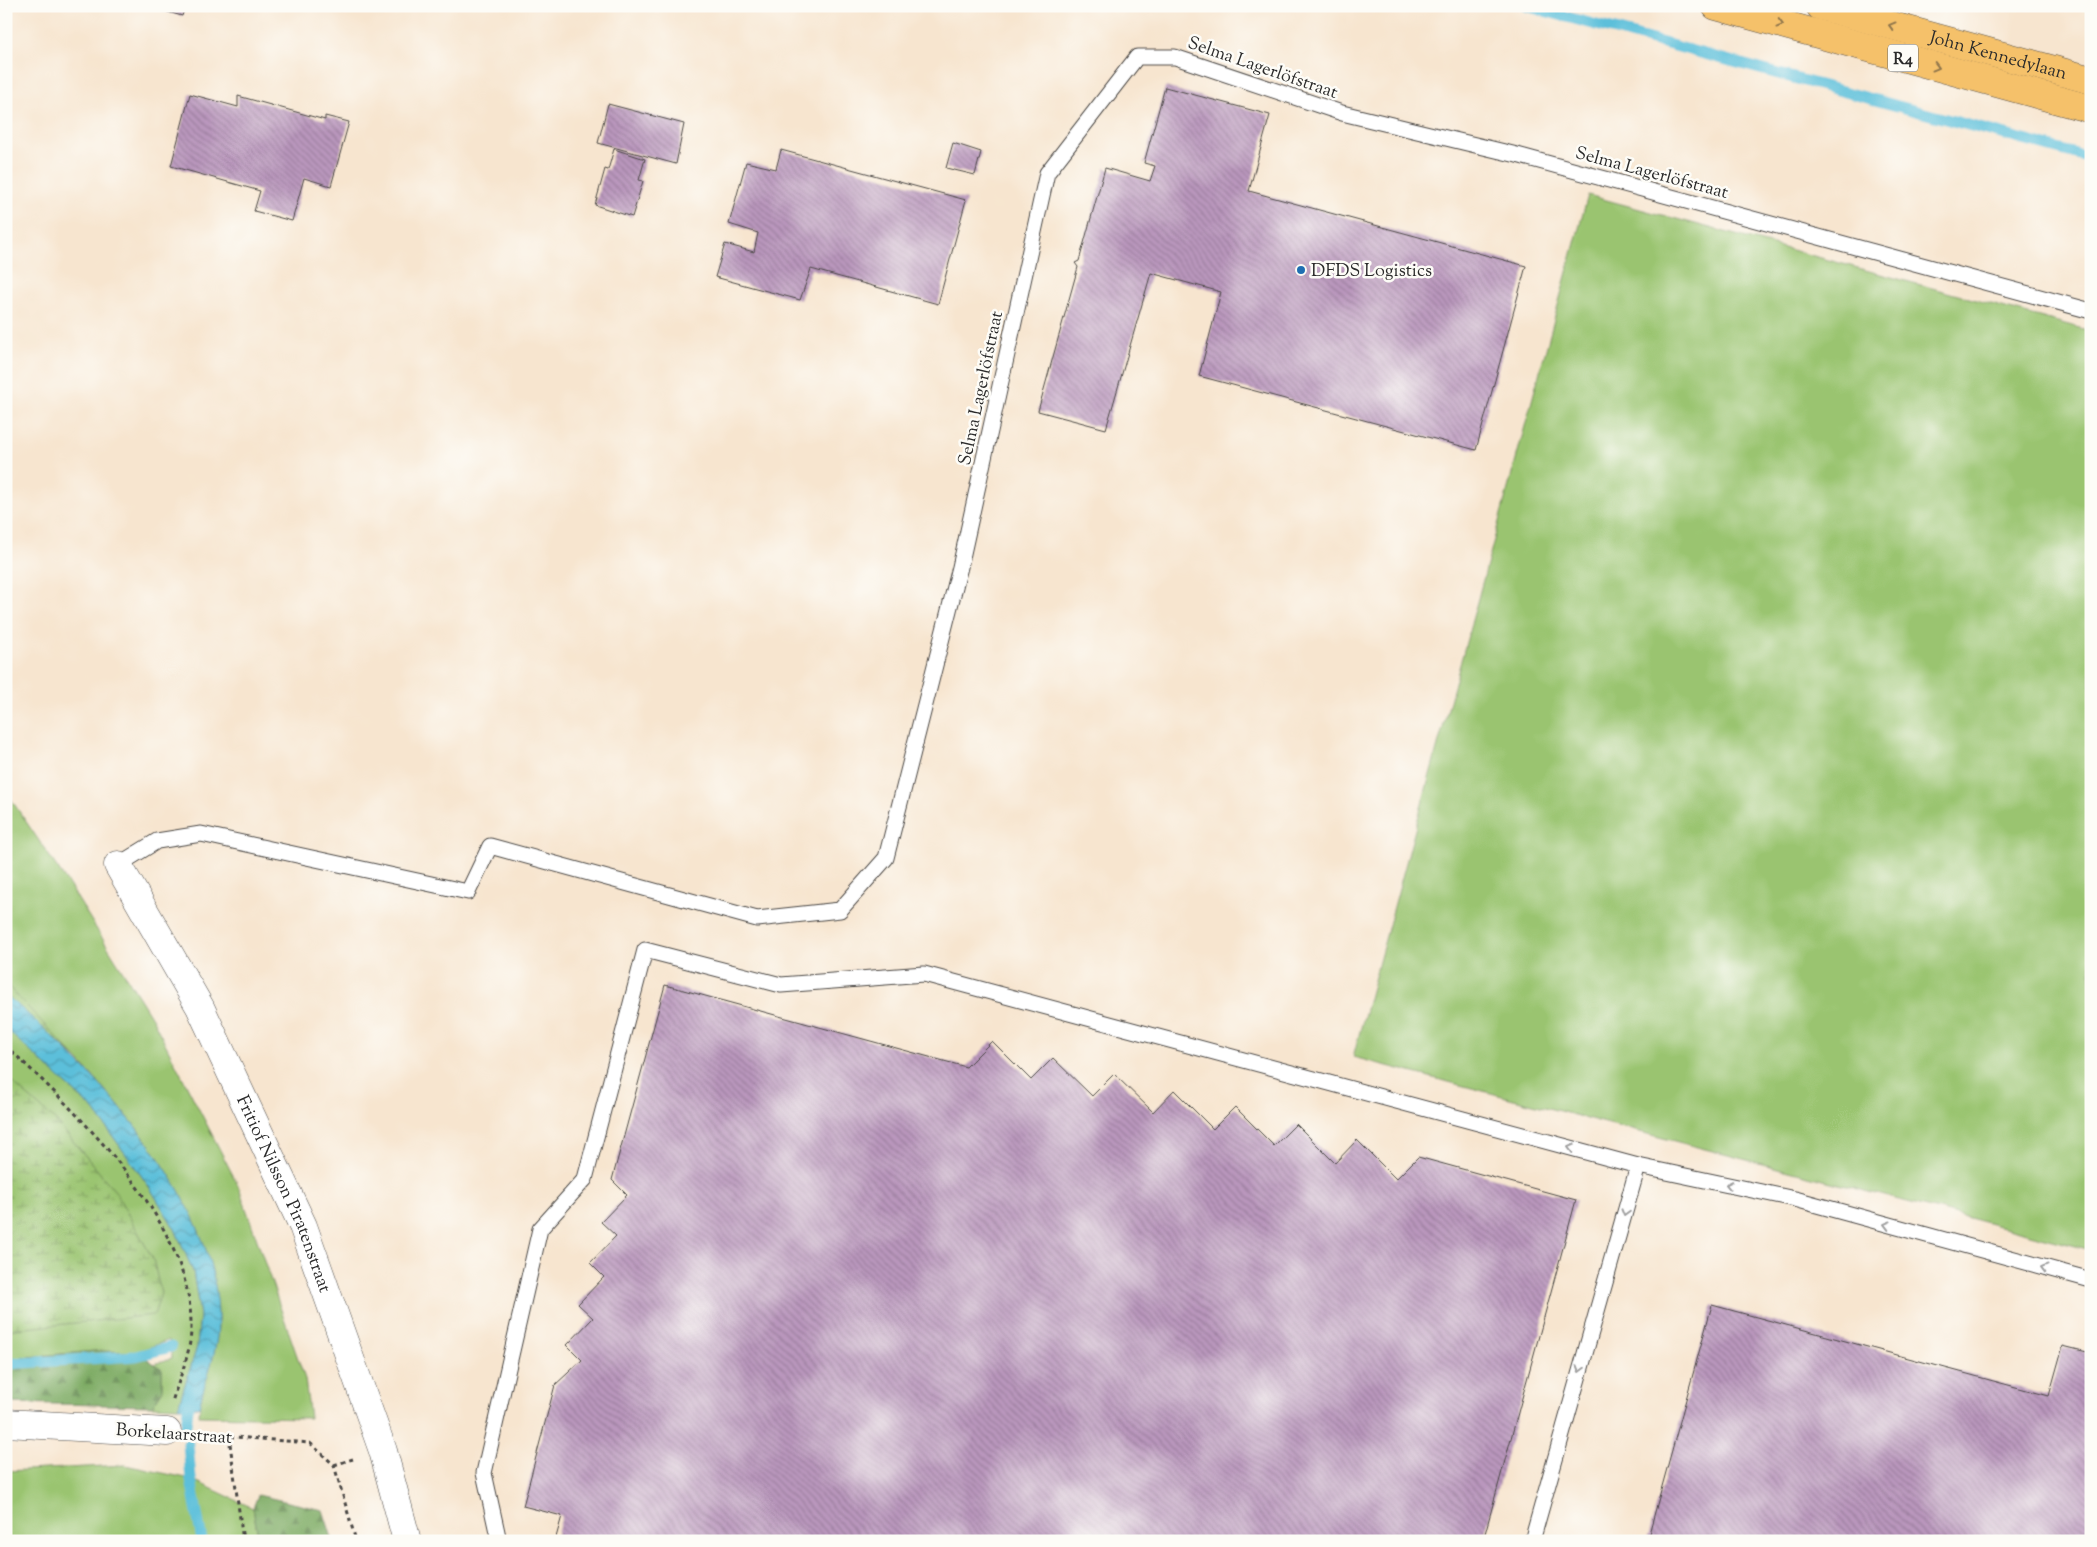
<svg xmlns="http://www.w3.org/2000/svg" width="2097" height="1547" font-family="'Sorts Mill Goudy',serif">
<style>
.grass{fill:#9ac470;stroke:#62784e}
.forest{fill:url(#forest-firs);stroke:#536a46}
.wetland{fill:url(#wetland-marsh);stroke:#62784e}
.water{fill:url(#water-waves);stroke:#447582}
.lines{fill:none;stroke-linecap:round;stroke-linejoin:round}
.stream{stroke:#5cbfda;stroke-width:11}
.building{fill:url(#building-back-hatch)}
.service-casing{stroke:#4a4744;stroke-width:17}
.minor-casing{stroke:#4a4744;stroke-width:29}
.trunk-casing{stroke:#4a4744;stroke-width:29}
.path{stroke:#4a4744;stroke-width:3;stroke-dasharray:4 4;stroke-linecap:butt}
.service{stroke:#fff;stroke-width:15}
.minor{stroke:#fff;stroke-width:28}
.trunk{stroke:#f5c16b;stroke-width:28}
.oneway{stroke:#90764b}
.oneway2{stroke:#a0a0a0}
.poi-dot{fill:#1f6fb2;stroke:#fdfcf7;stroke-width:2}
.labels{text-anchor:middle;stroke-width:5;stroke-linejoin:round;paint-order:stroke}
.shield{fill:#fdfcf7;stroke:#6a6a68;stroke-width:1}
.shield-label{font-size:16px;font-weight:bold;fill:#2b2b2b}
.street-label{font-size:18px;fill:#2b2b2b;stroke:#fdfcf7}
.poi-label{font-size:18px;fill:#2b2b2b;stroke:#fdfcf7;text-anchor:start}
</style>
<defs>
<pattern id="forest-firs" width="22" height="20" patternUnits="userSpaceOnUse" patternTransform="scale(1.25)"><rect width="22" height="20" fill="#7baa62"/><path d="M5 1l3.5 6h-7zM16 11l3.5 6h-7z" fill="#658b51"/></pattern>
<pattern id="wetland-marsh" width="20" height="14" patternUnits="userSpaceOnUse" patternTransform="scale(1.25)"><rect width="20" height="14" fill="#9ac470"/><path d="M1 5h8M5 5V1M11 12h8M15 12V8" fill="none" stroke="#7e9f5c"/></pattern>
<pattern id="water-waves" width="16" height="10" patternUnits="userSpaceOnUse" patternTransform="scale(1.25)"><rect width="16" height="10" fill="#5cbfda"/><path d="M0 5q4-4 8 0t8 0" fill="none" stroke="#4c9bb1"/></pattern>
<pattern id="building-back-hatch" width="6" height="6" patternUnits="userSpaceOnUse" patternTransform="scale(1.25)"><rect width="6" height="6" fill="#ba97bd"/><path d="M-1 5l2 2M0 0l6 6M5-1l2 2" fill="none" stroke="#977b9a"/></pattern>
</defs>
<rect width="100%" height="100%" fill="#fdfcf7"/>
<filter id="ink" filterUnits="userSpaceOnUse"><feTurbulence type="fractalNoise" baseFrequency=".02" numOctaves="2"/><feDisplacementMap in="SourceGraphic" scale="10" xChannelSelector="R" yChannelSelector="G"/><feConvolveMatrix kernelMatrix="1 2 1 2 8 2 1 2 1" color-interpolation-filters="sRGB"/></filter>
<filter id="wash" filterUnits="userSpaceOnUse"><feTurbulence type="fractalNoise" baseFrequency=".0096" numOctaves="4" result="noise"/><feDisplacementMap in="SourceGraphic" scale="20" xChannelSelector="R" yChannelSelector="G"/><feGaussianBlur stdDeviation="1.12" result="paint"/><feColorMatrix in="noise" values="0 0 0 0 0 0 0 0 0 0 0 0 0 0 0 0 0 1.4 0 .05"/><feComposite in="paint" operator="in"/></filter>
<g filter="url(#wash)">
<rect width="100%" height="100%" fill="#f7e5cf"/>
<path class="grass" d="M1588,195L2091,331V1250L1353,1057Z
M6,792L71,888L152,1018L238,1185L305,1379L310,1418L199,1416C199,1385 219,1355 218,1320C216,1219 143,1130 77,1059C55,1036 29,1016 6,995Z
M6,1029L94,1110L150,1188L175,1229L193,1271L200,1315L197,1347L178,1407L152,1406L162,1391V1369L154,1364L172,1358L169,1340L137,1352L95,1351L6,1359Z
M125,1465L191,1479L253,1508L259,1541H6V1471Z"/>
<path class="forest" d="M95,1351L137,1352L162,1369V1391L152,1406L6,1403V1359Z
M258,1495L323,1510L333,1541H259L253,1508Z"/>
<path class="wetland" d="M6,984L76,1058L6,995Z
M6,1077L56,1121L115,1191L153,1259L161,1293L154,1315L6,1330Z"/>
<path class="water" d="M6,995C94,1070 221,1199 218,1323C218,1353 205,1379 199,1407H178L197,1347L200,1315L193,1271L175,1229L150,1188L94,1110L6,1029Z"/>
<g class="lines">
<path class="stream" d="M1526,6L2091,158
M6,1364L136,1356L171,1347
M186,1425L190,1394
M188,1444L191,1479L202,1541"/>
</g>
<g id="blocks">
<path class="building" d="M147,6H185L182,16Z
M1165,87L1270,115L1249,191L1526,266L1476,450L1199,376L1221,292L1151,273L1106,429L1038,411L1078,267L1075,263L1079,261L1105,168L1150,181L1155,166L1144,163Z
M190,94L238,107V96L325,120V116L349,122L331,186L304,178L292,221L254,211L260,191L171,166Z
M608,104L684,124L676,164L598,143Z
M953,143L981,152L975,175L946,168Z
M614,149L645,159L639,180L643,181L632,217L595,205L605,169L608,170Z
M781,150L966,200L938,304L811,269L800,300L715,277L725,244L754,252L758,233L729,224L746,162L776,169Z
M665,985L966,1067L992,1041L1031,1080L1053,1058L1092,1096L1114,1074L1153,1112L1174,1090L1213,1129L1235,1107L1274,1146L1296,1124L1335,1163L1357,1140L1396,1179L1418,1157L1576,1200L1483,1541H555L562,1516L523,1506L555,1385L582,1360L567,1345L593,1318L578,1304L604,1277L590,1263L616,1236L601,1222L627,1195L612,1180Z
M1712,1305L2049,1396L2063,1346L2091,1353V1541H1647Z"/>
</g>
</g>
<g filter="url(#ink)">
<use href="#blocks" fill-opacity="0" stroke="#4a4744" stroke-width="1"/>
<g class="lines">
<g class="service-casing">
<path id="service" d="M118,865L157,841L201,834L468,892L490,846L757,919L840,910L886,858L960,567L1047,173L1137,57H1175L1342,113L1517,155L2091,311
M499,1541L484,1473L540,1229L585,1179L645,950L781,985L924,974L1638,1166L1795,1199L2091,1280
M1532,1541L1638,1166"/>
</g>
<g class="minor-casing">
<g id="minor">
<path id="s1" d="M118,865L200,1007L303,1226L383,1451L407,1541"/>
<path d="M6,1423L167,1432"/>
</g>
</g>
<g class="trunk-casing">
<g id="trunk">
<path d="M1716,6L2091,109"/>
<path id="s2" d="M1820,6L2091,80"/>
</g>
</g>
<path class="path" d="M6,1046C78,1113 193,1222 191,1328C191,1354 179,1378 172,1402
M198,1434L310,1443L334,1465L356,1541
M229,1436L243,1541
M334,1465L353,1459"/>
<use href="#service" class="service"/>
<use href="#minor" class="minor"/>
<use href="#trunk" class="trunk"/>
</g>
<defs><path id="oneway-chevron" d="M-2-3.5L2.5 0L-2 3.5" fill="none" stroke-width="1.6" stroke-linecap="round" stroke-linejoin="round" transform="scale(1.25)"/></defs>
<g class="oneway">
<use href="#oneway-chevron" transform="translate(1780 24) rotate(15)"/>
<use href="#oneway-chevron" transform="translate(1892 26) rotate(-165)"/>
<use href="#oneway-chevron" transform="translate(1936 67) rotate(15)"/>
</g>
<g class="oneway2">
<use href="#oneway-chevron" transform="translate(1571 1148) rotate(-165)"/>
<use href="#oneway-chevron" transform="translate(1729 1185) rotate(-168)"/>
<use href="#oneway-chevron" transform="translate(1625 1213) rotate(106)"/>
<use href="#oneway-chevron" transform="translate(1887 1225) rotate(-165)"/>
<use href="#oneway-chevron" transform="translate(2044 1268) rotate(-165)"/>
<use href="#oneway-chevron" transform="translate(1580 1369) rotate(106)"/>
</g>
</g>
<circle class="poi-dot" cx="1301" cy="270" r="5"/>
<g class="labels">
<rect class="shield" x="1888" y="44.5" width="30" height="27" rx="4"/>
<g class="shield-label">
<text x="1903" y="64">R4</text>
</g>
<g class="street-label">
<text dy="6" stroke="none"><textPath href="#s2" startOffset="185">John Kennedylaan</textPath></text>
<text transform="translate(1263 67) rotate(19)" y="6">Selma Lagerlöfstraat</text>
<text transform="translate(1652 172) rotate(15)" y="6">Selma Lagerlöfstraat</text>
<text transform="translate(980 388) rotate(-78)" y="6">Selma Lagerlöfstraat</text>
<text dy="6" stroke="none"><textPath href="#s1" startOffset="369">Fritiof Nilsson Piratenstraat</textPath></text>
<text transform="translate(174 1433) rotate(4)" y="6">Borkelaarstraat</text>
</g>
<g class="poi-label">
<text x="1311" y="276">DFDS Logistics</text>
</g>
</g>
<rect width="2097" height="1547" fill="none" stroke="#fdfcf7" stroke-width="25"/>
</svg>
